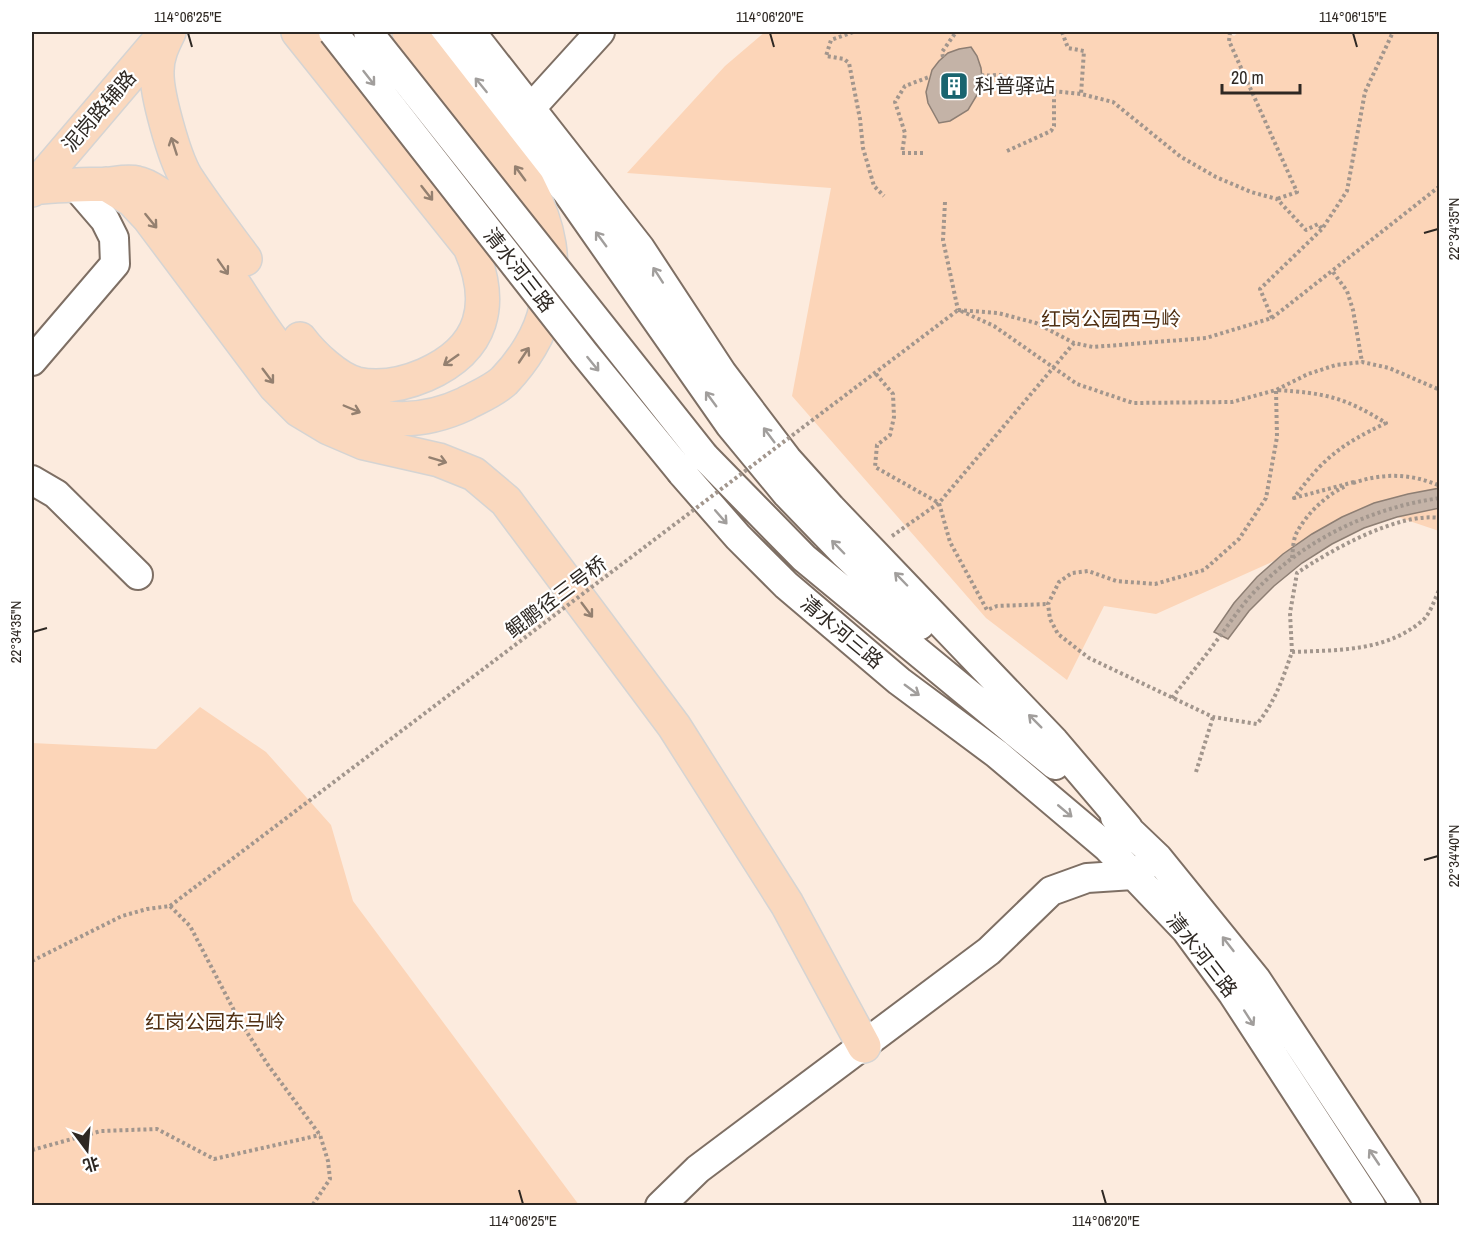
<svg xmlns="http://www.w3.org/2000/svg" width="1471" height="1237" font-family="'Archivo Narrow','Noto Sans SC',sans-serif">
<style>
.green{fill:#fcd5b8}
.building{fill:#c4b3a7;stroke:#8d7e73;stroke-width:1.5}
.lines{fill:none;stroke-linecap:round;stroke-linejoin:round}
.minor-casing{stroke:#7e6f64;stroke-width:32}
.major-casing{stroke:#d5d4d3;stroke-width:36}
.path{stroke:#a2968d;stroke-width:4;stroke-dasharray:3 3;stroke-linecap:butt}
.minor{stroke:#fff;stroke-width:28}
.major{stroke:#fad8be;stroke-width:33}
.minor-bridge-casing{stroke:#7e6f64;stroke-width:32;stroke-linecap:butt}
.path-bridge{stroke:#a2968d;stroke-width:4;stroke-dasharray:3 3;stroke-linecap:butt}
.minor-bridge{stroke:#fff;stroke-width:28}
.oneway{stroke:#a19e9c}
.oneway2{stroke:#948070}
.ticks{fill:none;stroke:#2e2823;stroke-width:2}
.labels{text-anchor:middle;stroke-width:4.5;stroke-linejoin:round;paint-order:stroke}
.poi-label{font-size:20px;fill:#2e2823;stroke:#fff;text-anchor:start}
.street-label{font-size:20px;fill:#2e2823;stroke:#fff}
.park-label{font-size:20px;fill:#502f12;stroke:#fff}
.neatline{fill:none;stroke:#2e2823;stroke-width:2}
.ticks-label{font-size:15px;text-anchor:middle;fill:#2e2823}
</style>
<rect width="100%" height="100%" fill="#fcebde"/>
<path class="green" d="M765,32H1228L1234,36L1239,32H1439V531L1383,512L1156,614L1104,606L1067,680L986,618L792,396L831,188L627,173L725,66Z
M200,707L266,752L331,825L353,901L579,1205H32V743L156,749Z"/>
<path class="building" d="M971,47L977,56L981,68L982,79L980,90L968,110L950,121L939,123L928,103L926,92L932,70L939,61L948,53L959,49Z
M1440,488V508L1397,517L1364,528L1332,544L1302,563L1274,586L1249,611L1228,639L1214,632L1234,603L1257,577L1283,554L1312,534L1342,517L1374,503L1408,494Z"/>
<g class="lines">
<g class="minor-casing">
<path id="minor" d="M438,32L567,192L730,425L787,494L844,553L920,625
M471,32L640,248L722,373L787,459L831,508L1054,741L1128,828
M531,108L600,32
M32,361L115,264L114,238L105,220L74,184L59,185
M704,456L804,558L1055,765
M682,473L738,537L786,585L899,681L997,754L1107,847L1186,930L1233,994L1371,1206
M32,480L56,494L138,575
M1115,817L1158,858L1256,979L1406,1206
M660,1206L698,1169L989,951L1051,891L1087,878L1133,875L1144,867"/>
</g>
<g class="major-casing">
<path id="major" d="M169,32C163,44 157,56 157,71C156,93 174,157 186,177C204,205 225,232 245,259
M298,32L470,247C495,304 484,349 425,375C404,384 380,389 357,384C337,379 312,355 300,339
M106,184L132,200L149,218L275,386L299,410L329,428L364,443L439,460L474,474L506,501L674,726L787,904L864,1046
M33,188C59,185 84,185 110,184C118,183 129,181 137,183C145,184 155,191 161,195C178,205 189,223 201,238C232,276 255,322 287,360C334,415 399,435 465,404C478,397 493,391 504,381C523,361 541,334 546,307C556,261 550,227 528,185L409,32
M32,190L163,36"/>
</g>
<path class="path" d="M853,32L831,40L826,56L844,59L849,63L860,119L863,148L874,186L884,196
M1062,32L1068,48L1084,51L1081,94
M1230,32L1229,41L1297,192L1277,199
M943,57L942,52L956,32
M981,75C990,77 996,73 1004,76L1008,83L1014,87L1081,94L1113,102L1181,157L1216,177L1251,192L1277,199L1306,230L1318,224L1322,229
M1007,151L1051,131L1054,126V92
M923,153H902L905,133L895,102L905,86L929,77
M945,202L943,240L958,310
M1333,272L1347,291L1353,310L1362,362
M958,310L998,313L1036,323L1074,343L1093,347L1206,338L1272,318L1440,186
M961,311L994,326L1077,384L1133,403L1232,402L1276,390L1308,374L1336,365L1362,362L1389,368L1440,390
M1272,318L1260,289L1322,229L1347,191L1365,92L1393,32
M876,374L893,394L894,417L890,435L877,445L875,467L939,503L950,542L987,610L997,606L1048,604
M1354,482L1294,498C1323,458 1342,444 1386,423C1344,397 1325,393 1276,390L1277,437L1266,498L1239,539L1204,570L1155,584L1116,581L1088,571L1072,573L1059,582L1048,604L1050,619L1058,634L1089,658L1213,717L1257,724C1275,702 1283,678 1292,652C1337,650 1385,652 1422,621C1430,615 1435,598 1440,588
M1353,483C1382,473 1411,473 1440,486
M892,536L939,503L1074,343
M1292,558C1293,550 1293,541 1296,534C1306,514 1326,495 1346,486
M1292,652L1290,613L1297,573C1331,550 1398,512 1440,518
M1172,698C1188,677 1205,657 1220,636C1232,620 1243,603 1257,589C1306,539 1370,508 1440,498
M1196,772L1213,717
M32,961L122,916L147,909L170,906L190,926L239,1020L268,1065L320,1135L328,1161L330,1179L312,1206
M32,1150L101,1131L157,1129L214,1159L320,1135"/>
<use href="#minor" class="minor"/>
<use href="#major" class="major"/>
<g class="minor-bridge-casing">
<path id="minor-bridge" d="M333,32L584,353L682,473
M368,32L704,456"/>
</g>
<path class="path-bridge" d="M170,906L958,310"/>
<use href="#minor-bridge" class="minor-bridge"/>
</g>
<defs><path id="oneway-shaft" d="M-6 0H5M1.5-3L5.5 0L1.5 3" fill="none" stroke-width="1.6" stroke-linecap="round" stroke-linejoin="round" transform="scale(1.5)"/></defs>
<g class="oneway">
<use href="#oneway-shaft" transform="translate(369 78) rotate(52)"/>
<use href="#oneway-shaft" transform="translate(481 85) rotate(-129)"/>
<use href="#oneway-shaft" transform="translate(601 239) rotate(-126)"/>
<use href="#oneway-shaft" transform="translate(658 275) rotate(-123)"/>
<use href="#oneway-shaft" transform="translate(593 364) rotate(51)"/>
<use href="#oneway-shaft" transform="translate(711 399) rotate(-126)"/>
<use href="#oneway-shaft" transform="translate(769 435) rotate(-127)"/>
<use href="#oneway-shaft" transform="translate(721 517) rotate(49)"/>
<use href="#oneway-shaft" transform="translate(838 547) rotate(-134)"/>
<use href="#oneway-shaft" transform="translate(901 579) rotate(-134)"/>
<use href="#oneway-shaft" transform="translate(912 690) rotate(36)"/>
<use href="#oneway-shaft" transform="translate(1035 721) rotate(-135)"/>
<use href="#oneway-shaft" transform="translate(1065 811) rotate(40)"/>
<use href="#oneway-shaft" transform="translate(1228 944) rotate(-128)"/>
<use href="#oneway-shaft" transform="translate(1249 1018) rotate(57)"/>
<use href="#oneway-shaft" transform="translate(1374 1157) rotate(-124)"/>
</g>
<g class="oneway2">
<use href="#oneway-shaft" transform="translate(174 146) rotate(-108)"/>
<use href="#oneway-shaft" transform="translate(520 173) rotate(-126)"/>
<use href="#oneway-shaft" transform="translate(427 193) rotate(52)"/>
<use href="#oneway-shaft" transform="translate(151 221) rotate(51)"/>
<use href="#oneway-shaft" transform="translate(223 267) rotate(55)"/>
<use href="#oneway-shaft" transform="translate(524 355) rotate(-56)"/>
<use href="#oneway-shaft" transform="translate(451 360) rotate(145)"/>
<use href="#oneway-shaft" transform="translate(268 376) rotate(53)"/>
<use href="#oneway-shaft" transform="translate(352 409) rotate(23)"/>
<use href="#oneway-shaft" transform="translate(438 460) rotate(17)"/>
<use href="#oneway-shaft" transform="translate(587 610) rotate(53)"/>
</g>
<path class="ticks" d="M188,33L192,47M770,33L774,47M1353,33L1357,47M1424,233L1438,229M33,632L47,628M1424,860L1438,856M519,1190L523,1204M1102,1190L1106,1204"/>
<defs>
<g id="building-square" transform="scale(1.5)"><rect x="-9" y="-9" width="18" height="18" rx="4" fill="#19646f" stroke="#fff"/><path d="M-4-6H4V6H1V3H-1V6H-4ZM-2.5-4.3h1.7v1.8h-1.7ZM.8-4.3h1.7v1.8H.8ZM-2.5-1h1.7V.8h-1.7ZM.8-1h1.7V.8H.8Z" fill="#fff"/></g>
</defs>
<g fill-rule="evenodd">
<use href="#building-square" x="954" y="86"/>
</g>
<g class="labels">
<g class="poi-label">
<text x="975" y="93">科普驿站</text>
</g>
<g class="street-label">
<text transform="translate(99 111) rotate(-49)" y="7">泥岗路辅路</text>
<text transform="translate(519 270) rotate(52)" y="7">清水河三路</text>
<text transform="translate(556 597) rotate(-37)" y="7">鲲鹏径三号桥</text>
<text transform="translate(842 632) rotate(40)" y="7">清水河三路</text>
<text transform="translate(1202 955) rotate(52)" y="7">清水河三路</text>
</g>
<g class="park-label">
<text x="1111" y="326">红岗公园西马岭</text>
<text x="215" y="1029">红岗公园东马岭</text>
</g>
</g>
<rect width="1471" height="1237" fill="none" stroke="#ffffff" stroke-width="66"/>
<g transform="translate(87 1150) rotate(164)" stroke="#ffffff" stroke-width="4.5" paint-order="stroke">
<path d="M0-4.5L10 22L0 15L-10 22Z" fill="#2e2823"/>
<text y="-9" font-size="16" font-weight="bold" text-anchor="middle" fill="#2e2823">北</text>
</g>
<path d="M1222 84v9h78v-9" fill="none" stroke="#2e2823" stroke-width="3"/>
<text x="1231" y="84" font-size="18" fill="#2e2823" stroke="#ffffff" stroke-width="4.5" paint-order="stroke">20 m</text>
<rect x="33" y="33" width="1405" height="1171" class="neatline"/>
<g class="ticks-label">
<text x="188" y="22">114°06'25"E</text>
<text x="770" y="22">114°06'20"E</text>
<text x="1353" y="22">114°06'15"E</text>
<text transform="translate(1454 229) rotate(-90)" y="5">22°34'35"N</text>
<text transform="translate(16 632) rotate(-90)" y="5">22°34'35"N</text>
<text transform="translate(1454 856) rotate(-90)" y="5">22°34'40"N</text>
<text x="523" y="1226">114°06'25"E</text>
<text x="1106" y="1226">114°06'20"E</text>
</g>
</svg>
